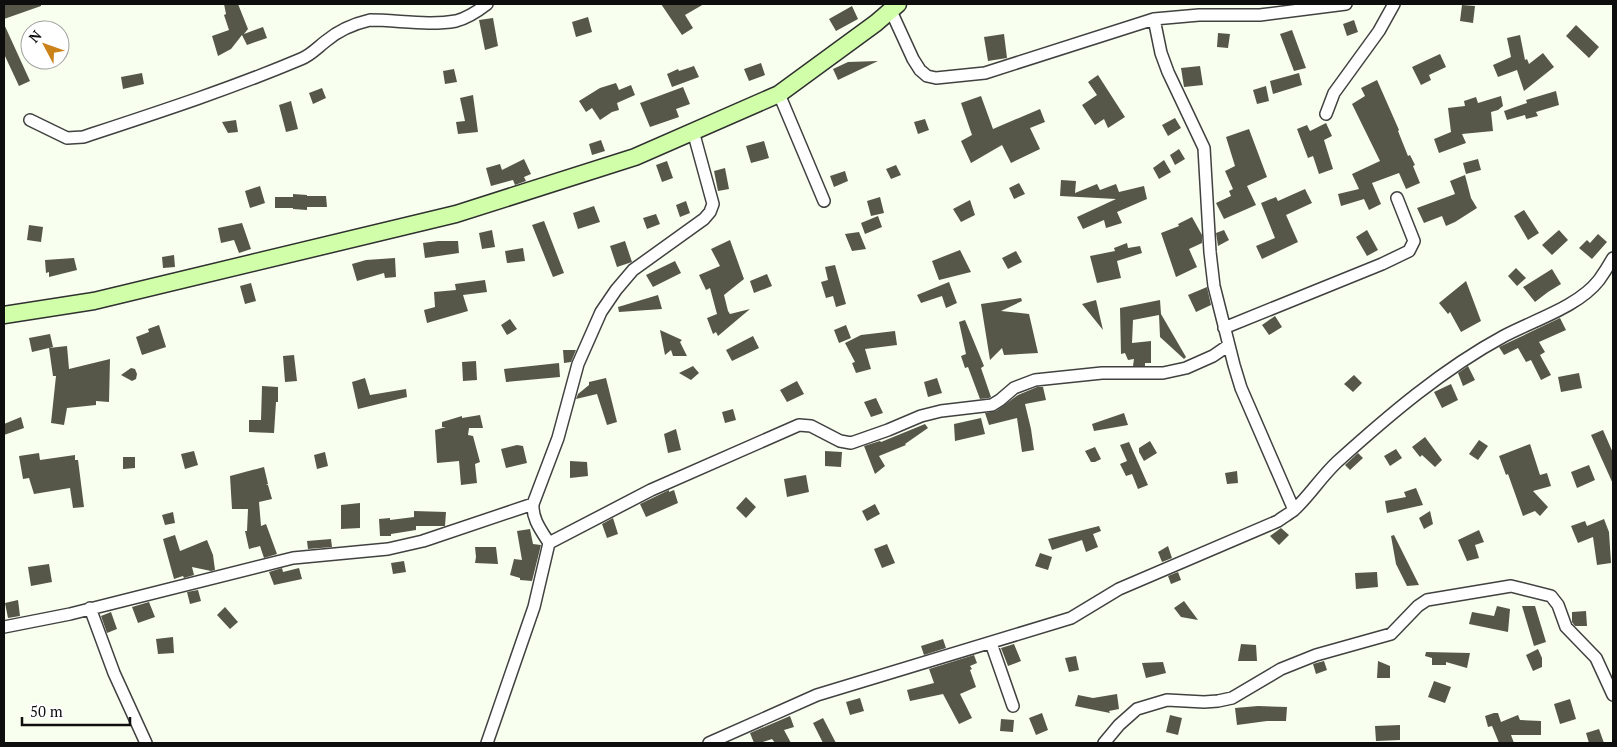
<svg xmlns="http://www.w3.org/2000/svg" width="1617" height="747" font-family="'PT Serif',serif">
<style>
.building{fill:#575749}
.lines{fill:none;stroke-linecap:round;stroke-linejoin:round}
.street-casing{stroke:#414141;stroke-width:14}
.secondary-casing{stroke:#303030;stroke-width:19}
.street{stroke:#fff;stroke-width:11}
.secondary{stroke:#d1ffa9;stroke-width:16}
</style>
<rect width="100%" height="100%" fill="#f8ffee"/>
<path class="building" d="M4,4H41V6L4,19Z
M224,4H238L248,29L244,34L263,27L267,38L247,45L242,35L231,49L218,56L212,36L229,30L224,15L226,14Z
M661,4H704L685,15L693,28L682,35Z
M1462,5L1475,6L1473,23L1460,21Z
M852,6L858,19L836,31L829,19Z
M588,17L592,32L576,37L572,22Z
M493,18L498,46L485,50L479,20Z
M1354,20L1358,32L1347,36L1343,24Z
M4,24L30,81L19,86L4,54Z
M1576,25L1599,47L1589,58L1566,36Z
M1292,30L1306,68L1294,71L1280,34Z
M1218,33L1230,34L1228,48L1217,47Z
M1004,34L1007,58L988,61L984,37Z
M1520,35L1525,60L1527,59L1529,64L1543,53L1554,67L1524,91L1517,70L1498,77L1493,65L1511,57L1507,38Z
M1440,54L1446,67L1429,75L1431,80L1421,85L1412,67Z
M878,61L838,80L833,69L848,62Z
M761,63L765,75L749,81L744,69Z
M694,66L699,77L672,87L667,74L678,69L679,71Z
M1200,66L1203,85L1184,87L1181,68Z
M454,69L457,82L445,84L443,71Z
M142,73L144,84L123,89L121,77Z
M1299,73L1302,85L1273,94L1270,81Z
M1098,75L1125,117L1108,128L1104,119L1095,125L1082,105L1097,95L1088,82Z
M1377,80L1399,130L1398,131L1408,156L1410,155L1415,165L1413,166L1420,183L1406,189L1399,173L1372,183L1381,204L1369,210L1364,199L1341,206L1338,194L1359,189L1352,174L1380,161L1352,104L1365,96L1361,88Z
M616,83L619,90L631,85L635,95L617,103L619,110L612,112L600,120L592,108L586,112L579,101L600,88Z
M1266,86L1269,101L1257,104L1253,90Z
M683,87L690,104L676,109L679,117L650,127L640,103Z
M322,88L326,98L313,104L309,93Z
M1556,91L1559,105L1536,112L1538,116L1526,119L1525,115L1507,120L1504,111L1527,103L1526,100Z
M473,95L478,132L458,134L456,122L465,121L460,98Z
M981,96L993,129L1040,109L1045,122L1030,128L1040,149L1011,163L1002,145L971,163L961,141L972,135L961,103Z
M1501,96L1503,106L1498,110L1491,112L1493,131L1462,134L1466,143L1439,153L1434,139L1451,132L1448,108L1465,106L1464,101L1476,97L1478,103Z
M291,101L298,129L286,132L279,105Z
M1175,118L1181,128L1168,136L1162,125Z
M925,119L929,130L918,134L914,122Z
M236,120L238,132L228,133L222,122Z
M1326,123L1332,136L1324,140L1333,169L1319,174L1313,156L1308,158L1297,129L1307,125L1310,131Z
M1249,129L1267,177L1247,186L1256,205L1224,219L1216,203L1231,196L1229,191L1233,189L1225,171L1235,166L1226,137Z
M601,140L605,151L592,155L589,144Z
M764,141L769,158L751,163L746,146Z
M1179,149L1185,159L1175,165L1170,155Z
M524,159L531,174L524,177L526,181L515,185L513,180L491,186L486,168L500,164L502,170Z
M1478,159L1481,170L1466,174L1463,163Z
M1164,160L1171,172L1159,179L1153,168Z
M667,161L673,178L662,182L656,165Z
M896,165L901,175L891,179L886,169Z
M725,168L729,189L718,191L714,171Z
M845,171L848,181L834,187L830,176Z
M1465,175L1471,198L1477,208L1455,222L1446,226L1442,216L1424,223L1417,208L1455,194L1450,181Z
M1061,180L1076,181L1075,193L1097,184L1100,190L1116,184L1119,192L1144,186L1147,199L1117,212L1122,223L1106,228L1104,220L1083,229L1077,217L1116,199L1060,196Z
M1019,183L1025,194L1014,199L1009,188Z
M260,186L265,203L250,208L245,191Z
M1305,189L1312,203L1286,215L1298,242L1262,259L1256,246L1275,238L1261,203L1276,197L1278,201Z
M293,194L307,195V196H326L327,207H307V210L293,209V208H275V197H293Z
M880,197L884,213L871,216L867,201Z
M970,200L975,215L961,222L953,209Z
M686,201L690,213L680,217L676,205Z
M594,206L600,222L578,229L573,213Z
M1524,210L1539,233L1528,240L1514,216Z
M656,214L660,224L647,229L643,218Z
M878,216L882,227L865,234L861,223Z
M1192,217L1202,235V243L1189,249L1197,267L1176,277L1161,233L1179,226L1178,224Z
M544,221L564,273L553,277L532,225Z
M242,223L251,249L239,253L234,240L221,243L218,228Z
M29,225L43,227L41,242L27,240Z
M492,230L495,247L482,249L479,233Z
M1224,230L1229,240L1218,246L1216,233Z
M1367,230L1378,250L1367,256L1356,237Z
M1559,230L1568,240L1552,255L1542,245Z
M859,232L866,249L852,251L845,234Z
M1598,234L1607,242L1592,259L1579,248L1587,240L1590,243Z
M730,240L744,279L724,295L728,311L730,314L750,309L718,336L716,332L713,334L707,318L717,314L710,288L706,290L699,275L720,266L711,249Z
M438,241H458L459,253L425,258L423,243Z
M625,241L632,262L617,267L610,246Z
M1127,243L1128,248L1140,246L1142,253L1117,261L1121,278L1097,283L1090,256L1115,251L1114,248Z
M523,248L525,261L507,263L505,251Z
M960,250L971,272L939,280L932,261Z
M1016,251L1022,262L1008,269L1002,258Z
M174,255L175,267L163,268L162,257Z
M74,258L77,270L49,277V272L46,273L45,260Z
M395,258L396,277L385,278L384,273L357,281L352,264L366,260Z
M675,261L681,273L653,287L646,275Z
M835,265L846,304L836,307L833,296L826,298L821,282L828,280L825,267Z
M1516,268L1526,278L1517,286L1508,276Z
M1552,269L1561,284L1548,292L1535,302L1523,287Z
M767,274L772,286L754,293L750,281Z
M485,280L487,292L463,295L468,311L427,323L424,310L435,307L434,292L456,290L455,284Z
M1466,281L1481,321L1461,332L1450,312L1448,314L1439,303Z
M949,282L957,303L946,308L942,296L921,303L917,295Z
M251,283L256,301L245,304L240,286Z
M1207,287L1211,305L1196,312L1188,295Z
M658,295L662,309L619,312L618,307Z
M1021,298L1022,301L1001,311L1029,314L1038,353L1004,355L1002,348L990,360L981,304Z
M1096,300L1103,330L1082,304Z
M1160,300L1161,314L1186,357L1184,359L1160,337L1159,315L1133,320L1132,343L1151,341V363H1145V366H1133L1134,359L1128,360L1125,353L1121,354L1120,308Z
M1275,316L1282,327L1269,335L1262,325Z
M1560,318L1566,330L1539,342L1545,352L1540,355L1551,375L1541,380L1531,360L1526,362L1518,348L1504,355L1499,347Z
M510,319L517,329L507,335L501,325Z
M965,320L984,366L981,368L991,397L989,398L980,399L968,367L965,368L961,356L966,354L959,322Z
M159,325L166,347L142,355L136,337L149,332L148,329Z
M846,325L851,338L839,343L834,330Z
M660,330L682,340L680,342L687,356H673L671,350L665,355Z
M895,331L897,345L865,349L871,369L856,373L852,363L855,362L845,343L861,335Z
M50,334L53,347L32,352L29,338Z
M753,336L759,348L732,361L726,350Z
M67,346L69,369L110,359L109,402L96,401V405L67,408L64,425L51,423L56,376H53L49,348Z
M563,350H576L571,362L564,363Z
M294,355L297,381L285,382L283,356Z
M476,361L477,380L463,381L462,362Z
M559,363L560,377L506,382L504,369Z
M693,366L699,373L691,380L679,373Z
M1468,366L1475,380L1463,386L1458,373Z
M131,368L135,369L137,374L136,379L132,381L121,375Z
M1579,373L1582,388L1561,392L1558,377Z
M1354,375L1362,383L1353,392L1344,384Z
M365,378L370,395L406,389L407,397L358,409L352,382Z
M606,378L617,422L607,425L597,394L576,399L578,394L589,385V382Z
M937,378L942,393L928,397L924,382Z
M797,381L804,394L787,402L780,390Z
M1451,384L1458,400L1442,408L1434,392Z
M262,386L278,387V402H276L274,433L249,432V420H261Z
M1037,387H1043L1046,400L1025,404L1031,429L1034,450L1022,452L1017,418L989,425L985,413L996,411L1018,395Z
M876,398L883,413L871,417L864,402Z
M733,409L736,420L725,423L722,412Z
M1124,413L1128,425L1094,431L1092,424Z
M480,415L483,428H469L468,435L473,436L480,462L475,464L477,483L461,485L459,461L437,463L435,430L446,427H442V422L462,416V418Z
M21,417L24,428L4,435V424Z
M981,418L985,434L955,441L954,424Z
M925,424L928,428L905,444L906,445L879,456L885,466L875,474L864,446L880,441L881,442Z
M676,429L681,450L668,453L664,434Z
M1603,430L1613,453V484L1591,435Z
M1425,437L1442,460L1435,467L1422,455L1420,457L1412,447Z
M1479,440L1488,446L1478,460L1469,454Z
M1150,441L1157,453L1144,461L1139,452V448Z
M1129,442L1148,485L1138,489L1132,474L1126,476L1120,464L1127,461L1120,445Z
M1530,444L1540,475L1547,473L1551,486L1533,491L1548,507L1540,516L1535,511L1523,516L1508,474L1506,475L1499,456Z
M517,445L523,446L527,463L506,468L501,449Z
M1095,447L1101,459L1095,462H1091L1085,451Z
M1396,449L1402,458L1390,466L1384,456Z
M194,451L198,465L185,469L181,454Z
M825,451L842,452L841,467L825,466Z
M325,452L328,466L317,469L314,455Z
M39,453L40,460L75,455V460H78L84,507L73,508L70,488L34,494L29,478L23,479L19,456Z
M1358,453L1363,458L1350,470L1345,465Z
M123,457H135V468L123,469Z
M570,461L587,462L588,476L570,478Z
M1589,465L1595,480L1577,488L1571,472Z
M264,467L268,484H266L268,485L272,499L259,502L261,526L266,524L277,554L264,558L260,546L249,549L245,531H247L248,509H232L230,476Z
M1237,471L1238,483L1227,484L1225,473Z
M806,475L809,492L787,497L784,479Z
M1416,488L1423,505L1387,513L1385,501L1406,497L1404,492Z
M669,490V492L674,490L678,503L646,517L640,504Z
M746,497L756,507L746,518L736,508Z
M360,503V528L341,529V505Z
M875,504L880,514L867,521L862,511Z
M414,511L446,512L445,526H416V530L391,534V536H380L379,519L390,518V520L414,517Z
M1430,511L1433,524L1424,529L1419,518Z
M173,512L175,523L165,525L162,515Z
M613,518L618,534L607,538L602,524Z
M1604,519L1609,532L1611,563L1597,565L1593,537L1578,543L1571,526L1585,521L1587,526Z
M1099,526L1101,531L1093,534L1098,547L1086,552L1082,540L1052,550L1048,539Z
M1281,528L1289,535L1279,545L1270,536Z
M530,529L533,544L541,545L532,581L520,580V578L510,575L514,559L522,560L517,531Z
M1479,530L1484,542L1475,545L1479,558L1467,561L1458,540Z
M175,535L180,551L207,540L213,555L215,570L211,571L192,567L194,575L184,578L183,576L174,579L163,539Z
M1394,535L1419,585L1407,586L1396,564L1391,536Z
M331,539L332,547L308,549L307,541Z
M887,544L895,563L882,568L874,549Z
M1168,546L1172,558L1162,562L1158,552Z
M475,547H496L498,564L475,563L476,557Z
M1040,553L1052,557L1048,570L1035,566Z
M404,561L406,572L393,574L391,563Z
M49,564L52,582L31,586L28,567Z
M282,568L283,572L299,568L302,579L274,585L269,572Z
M1178,572L1181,580L1171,584L1168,576Z
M1377,572L1378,587L1356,589L1355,573Z
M198,590L201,601L190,604L187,592Z
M18,600L20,616L8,618L5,603Z
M1184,601L1198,620L1181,617L1174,608Z
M149,602L155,617L138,623L132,607Z
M1497,606L1510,609L1508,632L1469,624L1472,612L1494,616Z
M1522,606H1535L1546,642L1534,646Z
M225,607L238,622L230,629L217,615Z
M1586,611L1587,626H1575L1572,622V612Z
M111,612L117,629L107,633L101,616Z
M173,637L174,653L158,654L156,639Z
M943,639L946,648L924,655L921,646Z
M1014,644L1021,661L1008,666L1001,648Z
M1241,644L1256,645L1257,661H1238Z
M1538,649L1542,658V667L1533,671L1526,655Z
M1426,652L1470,653L1467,668L1446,662V665H1432V658L1425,656Z
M974,655L977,663L970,666L972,669L970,670L976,687L960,694L972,718L959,724L943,694L910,701L907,690L934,683L929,669Z
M1076,656L1079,670L1069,672L1065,658Z
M1324,661L1327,670L1316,674L1313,664Z
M1378,661L1390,666V678H1377Z
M1163,662L1166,673L1146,678L1142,663Z
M1434,681L1451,687L1445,703L1428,697Z
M1117,694L1119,709L1109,711L1110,713L1075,706L1078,695L1093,698Z
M860,698L864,711L850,715L846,702Z
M1570,699L1576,719L1560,724L1554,704Z
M1258,706L1287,707L1286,721H1267L1237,725L1235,708Z
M1042,713L1048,730L1036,735L1029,718Z
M1494,713H1498L1501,722L1518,715L1520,720L1541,721V735H1511L1514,743H1499L1492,726L1488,727L1485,716Z
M1170,715L1182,718L1178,735L1166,732Z
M790,716L794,727L784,730L791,743H775L772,739L760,743H754L750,733Z
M823,718L836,743H823L813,723Z
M1001,719L1014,720L1013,732L1000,731Z
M1400,725V740L1376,741L1375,726Z
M1599,729L1604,743H1589L1586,733Z"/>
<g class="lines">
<g class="street-casing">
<path id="street" d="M891,11L913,59L920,70L927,76L936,78L985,73L1154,19L1199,15H1260L1346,4
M1154,19L1161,53L1168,72L1204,148L1210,252L1214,286L1234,365L1241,388L1294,510
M779,94L824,201
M1326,114L1334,93L1379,31L1394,4
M30,120L67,138L83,137C156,113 230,89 301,59C311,55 318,47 326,41C339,30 353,24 370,20C398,20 428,26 456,21C468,18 478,11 487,4
M1224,328L1382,264L1409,251L1414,241L1397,198
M549,543L651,490L799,425L811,426L840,441L851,443L888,430L921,416L941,411L992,405L1000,400L1014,388L1035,380L1102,373H1163L1186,368L1213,356L1229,345
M90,608L114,673L146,743
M4,627L70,614L293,558L388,549L423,541L533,504
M991,643L1013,706
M487,743L534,607L549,543C541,530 532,519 533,504L558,438L578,364L601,312L616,290L633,270L704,219L710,212L713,204L693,131
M709,743L817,695L1071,618L1119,589L1278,521C1283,517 1289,514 1294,510C1310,495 1321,477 1337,462C1389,415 1443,369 1504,336C1534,320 1578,307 1599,280C1604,273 1609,265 1613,258
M1104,743L1119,725L1137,709L1167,700L1204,702L1218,701L1232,698L1281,669L1316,655L1391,634L1418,606L1427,600L1511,586L1551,596L1558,605L1566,627L1596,658L1613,695"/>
</g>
<g class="secondary-casing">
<path id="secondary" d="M4,315L94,301L456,214L635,157L779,94L876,23L898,4"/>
</g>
<use href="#street" class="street"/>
<use href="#secondary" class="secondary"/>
</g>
<rect width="1617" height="747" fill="none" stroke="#0e0e0e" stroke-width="10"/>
<g transform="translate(45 45) rotate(311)"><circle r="24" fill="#ffffff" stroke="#9f9f9f"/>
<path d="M0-4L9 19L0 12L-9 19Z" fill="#ca8219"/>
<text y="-8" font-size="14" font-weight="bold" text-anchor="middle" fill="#0e0e0e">N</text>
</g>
<path d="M22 717v8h108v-8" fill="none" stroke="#0e0e0e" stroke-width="2.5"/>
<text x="30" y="717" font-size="15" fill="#0e0e0e" stroke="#ffffff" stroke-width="4" paint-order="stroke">50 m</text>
</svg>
